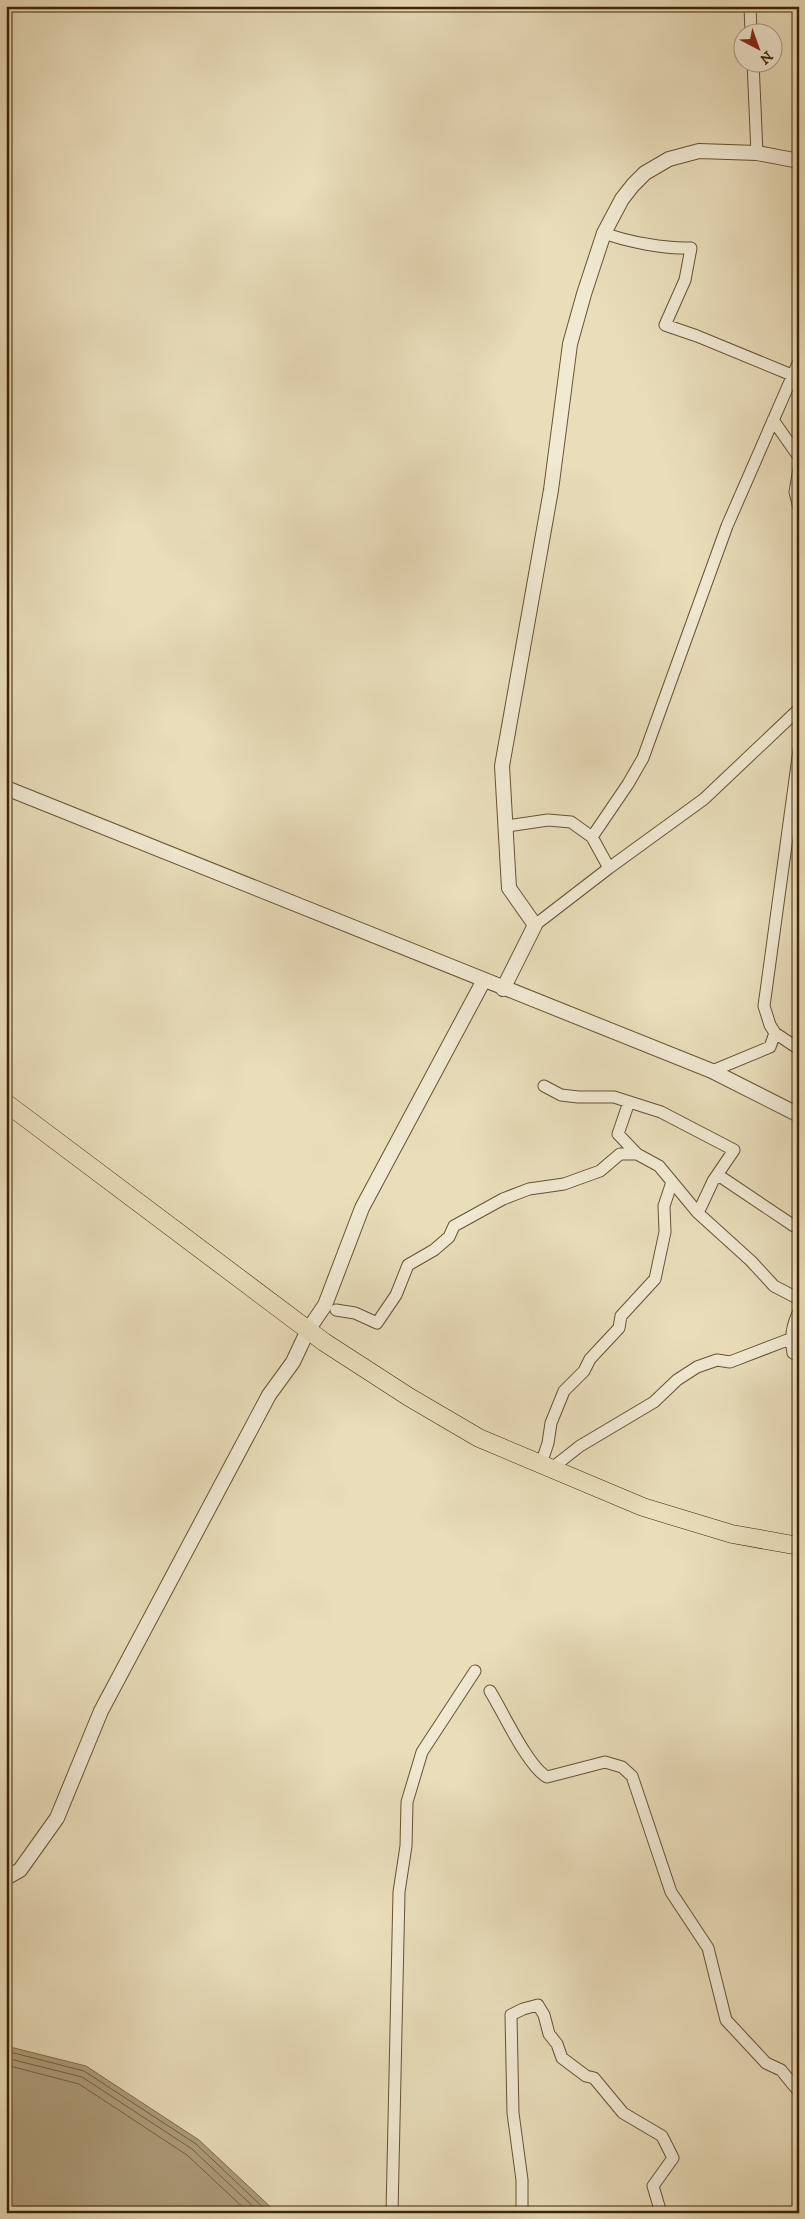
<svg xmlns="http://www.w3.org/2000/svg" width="805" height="2219" font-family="'IM FELL DW Pica',serif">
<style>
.water{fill:#ae9e7c;stroke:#806d4c}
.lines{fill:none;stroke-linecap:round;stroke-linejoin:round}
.shore{stroke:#756140;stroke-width:1}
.minor-casing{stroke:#675232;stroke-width:13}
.tertiary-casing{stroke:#675232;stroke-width:16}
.trunk-casing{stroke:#3c2404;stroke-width:19}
.minor{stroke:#f1e9d2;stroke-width:11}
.tertiary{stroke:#f1e9d2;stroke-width:14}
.trunk{stroke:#e9ddba;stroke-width:18}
</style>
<rect width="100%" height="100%" fill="#e9ddba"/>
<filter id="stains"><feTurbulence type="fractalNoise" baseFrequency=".004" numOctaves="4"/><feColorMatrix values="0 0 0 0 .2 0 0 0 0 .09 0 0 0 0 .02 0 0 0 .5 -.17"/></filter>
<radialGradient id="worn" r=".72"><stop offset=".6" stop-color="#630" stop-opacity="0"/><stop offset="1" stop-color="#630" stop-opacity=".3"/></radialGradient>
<path class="water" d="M6,2046L86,2066L199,2140L277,2213H6Z"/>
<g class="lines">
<path class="shore" d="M6,2051L84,2071L196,2144L269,2213
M6,2058L82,2077L192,2149L260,2213
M6,2065L79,2084L187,2155L249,2213"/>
<g class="minor-casing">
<path id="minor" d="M750,6L751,32
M753,62L757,153
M604,233C627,242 667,249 691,248L685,280L665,325L697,336L799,378
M773,420L799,457
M799,468L795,492L799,508
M507,826L548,820L571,822L592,837
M609,868L592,837L628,784L643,758L727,526L799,361
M535,925L609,868L704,799L799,709
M775,1033L799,1049
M712,1071L770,1047L775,1033L770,1025L764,1006L799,750
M544,1086L561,1095L578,1097H614L661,1112L734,1150L713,1181L698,1213
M629,1102L618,1134L637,1154L659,1166L698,1213L751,1261L774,1286L799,1299
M718,1175L794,1226L799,1225
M336,1310L355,1313L377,1323L396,1295L408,1265L434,1250L449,1237L454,1226L503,1199L529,1189L564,1184L600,1171L620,1154H637
M799,1311C792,1326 790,1337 793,1353L799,1356
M541,1464L548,1443L551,1423L564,1391L584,1371L590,1359L619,1328L621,1316L655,1279L665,1232L664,1206L672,1182
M552,1468L580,1446L654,1402L677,1380L697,1367L717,1360L730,1362L790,1339
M490,1691C503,1712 528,1767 547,1777L605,1762L622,1767L632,1776L671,1892L708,1948L726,2020L766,2063L781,2070L799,2092
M392,2213L399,1892L406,1846L407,1802L422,1752L475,1671
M522,2213V2180L513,2113L511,2015L523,2009L538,2005L544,2015L549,2034L557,2044L562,2058L586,2076L594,2078L623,2113L662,2136L673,2158L653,2186L661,2213"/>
</g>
<g class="tertiary-casing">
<path id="tertiary" d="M6,788L712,1071L799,1115
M503,989L535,925L509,888L502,766L551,490L570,344L584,294L604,233L622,199L633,185L645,173L669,159L699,151L757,153L799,161
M6,1878L20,1870L57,1818L101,1711L269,1395L293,1362L308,1330L325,1305L362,1208L484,980"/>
</g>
<g class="trunk-casing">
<path id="trunk" d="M6,1103L324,1342L409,1397L479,1438L643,1507L732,1534L799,1546"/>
</g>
<use href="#minor" class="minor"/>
<use href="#tertiary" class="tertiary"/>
<use href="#trunk" class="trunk"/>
</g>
<rect width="805" height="2219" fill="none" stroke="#e9ddba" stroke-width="25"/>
<rect x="8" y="8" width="790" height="2204" fill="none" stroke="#3c2404" stroke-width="2.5"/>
<rect x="12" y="12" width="780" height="2194" fill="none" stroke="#3c2404"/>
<g transform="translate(758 48) rotate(139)"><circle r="24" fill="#f1e9d2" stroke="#a99a80"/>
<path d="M0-4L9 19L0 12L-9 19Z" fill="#8f2418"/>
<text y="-8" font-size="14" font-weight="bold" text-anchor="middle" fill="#3c2404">N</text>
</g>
<rect width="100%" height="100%" filter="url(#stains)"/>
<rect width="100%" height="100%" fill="url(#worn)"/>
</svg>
